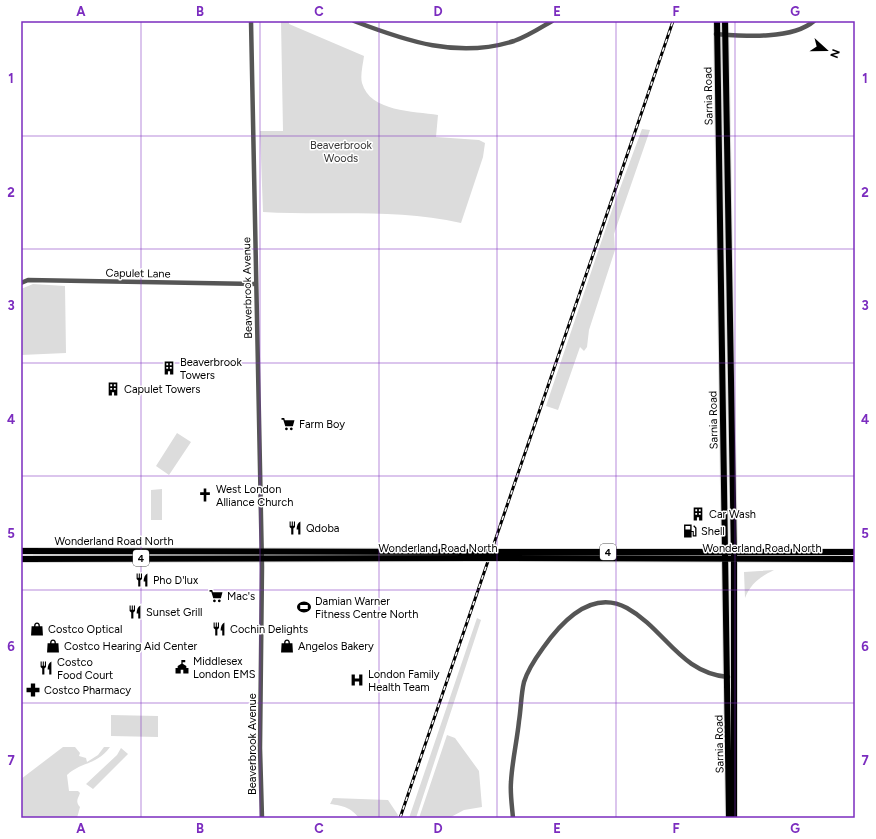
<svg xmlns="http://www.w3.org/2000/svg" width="876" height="839" font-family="Figtree,sans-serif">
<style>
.green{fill:#dcdcdc}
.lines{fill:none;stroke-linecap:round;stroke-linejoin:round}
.major-casing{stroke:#dbdbdb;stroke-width:8}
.minor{stroke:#555;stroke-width:4.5}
.major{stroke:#000;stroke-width:6}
.rail-casing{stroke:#000;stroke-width:3}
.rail{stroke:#fff;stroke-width:1.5;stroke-dasharray:4.5;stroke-linecap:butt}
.major-bridge-casing{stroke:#dbdbdb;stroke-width:8;stroke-linecap:butt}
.major-bridge{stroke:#000;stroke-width:6}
.grid{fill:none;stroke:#7b2cbf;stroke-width:1;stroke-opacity:0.55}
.labels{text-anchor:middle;stroke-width:3;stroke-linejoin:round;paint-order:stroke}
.shield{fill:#fff;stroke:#4c4c4c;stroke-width:1}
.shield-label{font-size:10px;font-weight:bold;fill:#000}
.street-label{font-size:11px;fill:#000;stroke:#fff}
.park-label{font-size:11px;fill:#333;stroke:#fff}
.poi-label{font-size:11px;fill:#000;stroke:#fff;text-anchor:start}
.neatline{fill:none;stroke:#7b2cbf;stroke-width:1.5}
.grid-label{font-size:13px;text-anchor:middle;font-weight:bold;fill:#7b2cbf}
</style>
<rect width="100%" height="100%" fill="#fff"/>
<path class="green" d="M281,21H289V24L364,56C363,64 360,76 362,83C370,112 414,111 438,115L436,137L479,140L485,143L483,157L461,223C396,208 329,216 263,212L260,131H283Z
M642,129L650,130L614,234L615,250L589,330L587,347L584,351L580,347L558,410L546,406L612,210Z
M33,284L65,286L66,353L21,355V289Z
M177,433L191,442L169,475L156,466Z
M162,489V520H151V490Z
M774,570C760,577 751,583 745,598L744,572Z
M477,618L481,620L416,818H409Z
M111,715L158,716V737L111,736Z
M447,735L455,738L479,771L482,807L464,810L449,818H419Z
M63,747H75L80,753L79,756L86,758L87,762L98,755L104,747H110C96,766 82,761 67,775L69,791H78L80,793C78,799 75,801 80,807L77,818H21V779Z
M121,748L128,754L93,789L86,784L117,755Z
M333,798L388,800L398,815L397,818H359C350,807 344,806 330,804Z"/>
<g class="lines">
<g class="major-casing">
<path id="major" d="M717,21L729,818
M725,21L734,558V818
M21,551L475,552
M510,552H855
M510,558L855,559
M21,559L474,558"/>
</g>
<path class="minor" d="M251,21L262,567L260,748L262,818
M354,21C406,41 458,59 514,41C528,36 540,28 552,21
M716,34C744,36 792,40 814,21
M21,283L28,280L256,284
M513,818C512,806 510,793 511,782C512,762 517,741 519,721C521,709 521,694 524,682C528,669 535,659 543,648C562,621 592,589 627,608C665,629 680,673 728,677"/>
<use href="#major" class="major"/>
<g class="rail-casing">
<path id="rail" d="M400,818L673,21"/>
</g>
<use href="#rail" class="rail"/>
<g class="major-bridge-casing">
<path id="major-bridge" d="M475,552H510
M474,558H510"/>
</g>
<use href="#major-bridge" class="major-bridge"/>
</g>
<path class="grid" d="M141,21V818M260,21V818M379,21V818M497,21V818M616,21V818M735,21V818M21,136H855M21,249H855M21,363H855M21,476H855M21,590H855M21,703H855"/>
<defs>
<g id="building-bare" transform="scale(1.08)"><path d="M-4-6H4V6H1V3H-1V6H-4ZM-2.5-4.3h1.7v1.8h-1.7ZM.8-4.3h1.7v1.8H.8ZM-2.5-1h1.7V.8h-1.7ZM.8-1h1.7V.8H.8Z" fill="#000" stroke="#fff" stroke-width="2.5" paint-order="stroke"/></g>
<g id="supermarket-bare" transform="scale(1.08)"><path d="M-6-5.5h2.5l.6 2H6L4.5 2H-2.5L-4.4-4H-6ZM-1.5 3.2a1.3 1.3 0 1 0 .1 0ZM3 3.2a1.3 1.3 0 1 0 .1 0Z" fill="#000" stroke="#fff" stroke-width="2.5" paint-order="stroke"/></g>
<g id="church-bare" transform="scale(1.08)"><path d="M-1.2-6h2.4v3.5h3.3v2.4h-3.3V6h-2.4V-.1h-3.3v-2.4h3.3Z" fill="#000" stroke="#fff" stroke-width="2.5" paint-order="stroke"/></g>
<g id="restaurant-bare" transform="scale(1.08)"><path d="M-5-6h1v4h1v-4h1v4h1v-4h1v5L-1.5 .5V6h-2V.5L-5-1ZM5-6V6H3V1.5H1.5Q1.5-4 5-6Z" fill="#000" stroke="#fff" stroke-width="2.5" paint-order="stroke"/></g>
<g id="fuel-bare" transform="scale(1.08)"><path d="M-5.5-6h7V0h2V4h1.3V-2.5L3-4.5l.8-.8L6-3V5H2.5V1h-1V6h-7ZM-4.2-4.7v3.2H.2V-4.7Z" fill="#000" stroke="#fff" stroke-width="2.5" paint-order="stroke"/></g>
<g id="stadium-bare" transform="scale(1.08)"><path d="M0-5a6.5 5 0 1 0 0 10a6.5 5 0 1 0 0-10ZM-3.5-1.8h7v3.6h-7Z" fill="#000" stroke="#fff" stroke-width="2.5" paint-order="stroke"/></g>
<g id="shop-bare" transform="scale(1.08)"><path d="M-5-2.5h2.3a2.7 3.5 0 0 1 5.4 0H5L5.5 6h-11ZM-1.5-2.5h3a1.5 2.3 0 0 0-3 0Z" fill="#000" stroke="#fff" stroke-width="2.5" paint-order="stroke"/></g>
<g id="civic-bare" transform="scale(1.08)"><path d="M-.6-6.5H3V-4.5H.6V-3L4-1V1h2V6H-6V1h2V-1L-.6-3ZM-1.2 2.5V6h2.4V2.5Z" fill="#000" stroke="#fff" stroke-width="2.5" paint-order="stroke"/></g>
<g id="hospital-bare" transform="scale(1.08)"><path d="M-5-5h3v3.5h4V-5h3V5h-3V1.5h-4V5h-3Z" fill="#000" stroke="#fff" stroke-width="2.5" paint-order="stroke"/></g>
<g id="pharmacy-bare" transform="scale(1.08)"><path d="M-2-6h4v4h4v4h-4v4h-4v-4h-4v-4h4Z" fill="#000" stroke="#fff" stroke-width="2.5" paint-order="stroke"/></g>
</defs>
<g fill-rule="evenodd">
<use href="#building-bare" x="169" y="368"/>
<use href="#building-bare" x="113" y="389"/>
<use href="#supermarket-bare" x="288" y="424"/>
<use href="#church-bare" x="205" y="495"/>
<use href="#building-bare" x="698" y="514"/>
<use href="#restaurant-bare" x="295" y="528"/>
<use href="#fuel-bare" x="690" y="531"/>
<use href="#restaurant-bare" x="142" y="580"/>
<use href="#supermarket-bare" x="216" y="596"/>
<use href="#stadium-bare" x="304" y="607"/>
<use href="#restaurant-bare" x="135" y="612"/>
<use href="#shop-bare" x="37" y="629"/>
<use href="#restaurant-bare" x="219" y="629"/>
<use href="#shop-bare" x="53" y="646"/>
<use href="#shop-bare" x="287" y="646"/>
<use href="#civic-bare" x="182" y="667"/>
<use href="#restaurant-bare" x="46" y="668"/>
<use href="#hospital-bare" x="357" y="680"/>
<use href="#pharmacy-bare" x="33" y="690"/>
</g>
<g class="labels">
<g class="shield">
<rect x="600" y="544" width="16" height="16" rx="3"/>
<rect x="133" y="550" width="16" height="16" rx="3"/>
</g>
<g class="shield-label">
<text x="608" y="556">4</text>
<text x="141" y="562">4</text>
</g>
<g class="street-label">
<text transform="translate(708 96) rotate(-91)" y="4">Sarnia Road</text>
<text transform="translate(138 273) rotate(1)" y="4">Capulet Lane</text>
<text transform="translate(247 288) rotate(-91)" y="4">Beaverbrook Avenue</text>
<text transform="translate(713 420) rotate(-91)" y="4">Sarnia Road</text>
<text x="114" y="545">Wonderland Road North</text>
<text x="438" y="552">Wonderland Road North</text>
<text x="762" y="552">Wonderland Road North</text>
<text transform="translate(252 744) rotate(-90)" y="4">Beaverbrook Avenue</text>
<text transform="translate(719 744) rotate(-91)" y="4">Sarnia Road</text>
</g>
<g class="park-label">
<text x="341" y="149">Beaverbrook<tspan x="341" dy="13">Woods</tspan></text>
</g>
<g class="poi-label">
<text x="180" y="366">Beaverbrook<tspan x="180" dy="13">Towers</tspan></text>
<text x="124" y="393">Capulet Towers</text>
<text x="299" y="428">Farm Boy</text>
<text x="216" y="493">West London<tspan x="216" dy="13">Alliance Church</tspan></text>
<text x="709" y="518">Car Wash</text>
<text x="306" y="532">Qdoba</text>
<text x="701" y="535">Shell</text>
<text x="153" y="584">Pho D'lux</text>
<text x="227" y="600">Mac's</text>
<text x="315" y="605">Damian Warner<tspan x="315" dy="13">Fitness Centre North</tspan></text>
<text x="146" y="616">Sunset Grill</text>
<text x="48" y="633">Costco Optical</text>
<text x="230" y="633">Cochin Delights</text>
<text x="64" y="650">Costco Hearing Aid Center</text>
<text x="298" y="650">Angelos Bakery</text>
<text x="193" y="665">Middlesex<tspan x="193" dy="13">London EMS</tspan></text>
<text x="57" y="666">Costco<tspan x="57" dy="13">Food Court</tspan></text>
<text x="368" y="678">London Family<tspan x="368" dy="13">Health Team</tspan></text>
<text x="44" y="694">Costco Pharmacy</text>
</g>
</g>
<rect width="876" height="839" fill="none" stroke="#ffffff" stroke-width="44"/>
<g transform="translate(826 50) rotate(111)" stroke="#ffffff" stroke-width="3" paint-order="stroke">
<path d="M0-3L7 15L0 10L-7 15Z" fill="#000000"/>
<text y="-6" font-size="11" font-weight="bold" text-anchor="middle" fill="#000000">N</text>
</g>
<rect x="22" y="22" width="832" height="795" class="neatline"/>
<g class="grid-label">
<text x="81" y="16">A</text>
<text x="200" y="16">B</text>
<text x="319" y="16">C</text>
<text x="438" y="16">D</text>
<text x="557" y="16">E</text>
<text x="676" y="16">F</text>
<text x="795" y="16">G</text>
<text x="11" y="83">1</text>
<text x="865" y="83">1</text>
<text x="11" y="197">2</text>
<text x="865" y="197">2</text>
<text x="11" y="310">3</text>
<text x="865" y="310">3</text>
<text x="11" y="424">4</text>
<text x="865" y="424">4</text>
<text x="11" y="538">5</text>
<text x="865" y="538">5</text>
<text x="11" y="651">6</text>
<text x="865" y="651">6</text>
<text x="11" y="765">7</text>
<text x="865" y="765">7</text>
<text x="81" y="833">A</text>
<text x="200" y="833">B</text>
<text x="319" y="833">C</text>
<text x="438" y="833">D</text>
<text x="557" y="833">E</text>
<text x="676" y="833">F</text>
<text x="795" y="833">G</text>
</g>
</svg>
